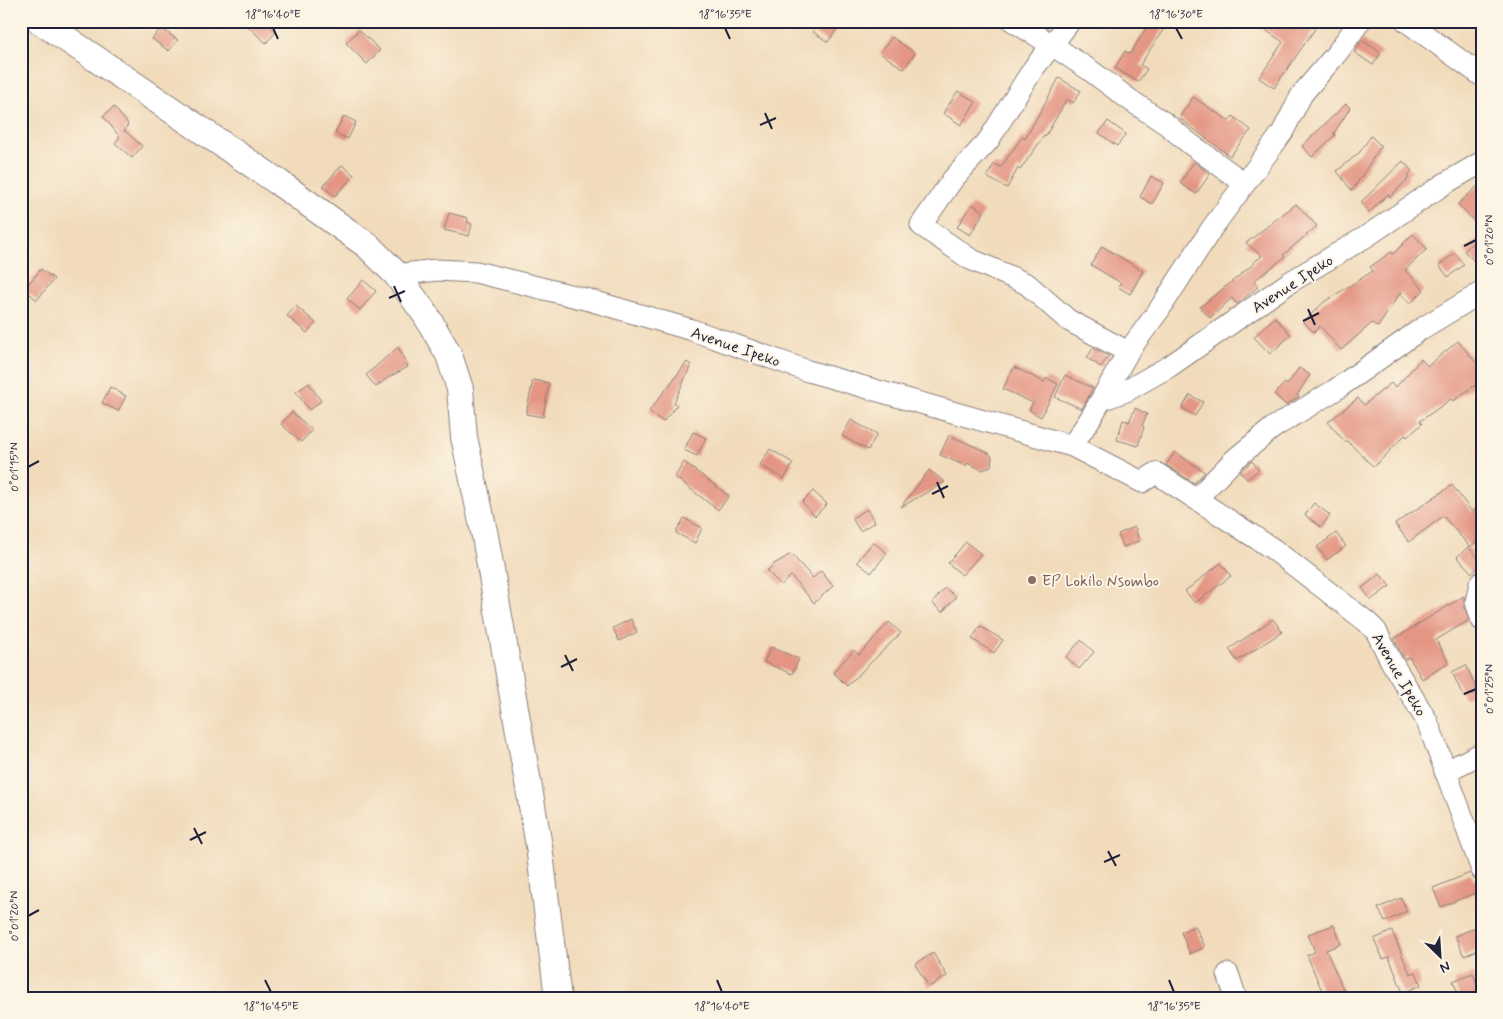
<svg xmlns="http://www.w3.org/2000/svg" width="1503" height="1019" font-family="Mynerve,sans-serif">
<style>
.building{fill:#e49583}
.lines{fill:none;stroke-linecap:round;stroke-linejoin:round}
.minor-casing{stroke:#8a7e7b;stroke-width:23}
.tertiary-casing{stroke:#8a7e7b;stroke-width:28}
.minor{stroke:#fff;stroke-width:21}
.tertiary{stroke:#fff;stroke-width:26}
.ticks{fill:none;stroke:#22223b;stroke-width:2}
.education-dot{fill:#8d6e63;stroke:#fcf5e5;stroke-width:2}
.labels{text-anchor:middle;stroke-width:4;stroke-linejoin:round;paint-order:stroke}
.street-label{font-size:16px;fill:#22223b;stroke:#fcf5e5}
.education-label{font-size:16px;fill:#785e54;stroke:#fcf5e5;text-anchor:start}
.neatline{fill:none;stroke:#22223b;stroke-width:2}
.ticks-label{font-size:12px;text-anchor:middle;fill:#22223b}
</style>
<rect width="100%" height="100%" fill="#fcf5e5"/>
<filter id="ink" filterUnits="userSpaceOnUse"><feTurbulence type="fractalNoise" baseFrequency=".02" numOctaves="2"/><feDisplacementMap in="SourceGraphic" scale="10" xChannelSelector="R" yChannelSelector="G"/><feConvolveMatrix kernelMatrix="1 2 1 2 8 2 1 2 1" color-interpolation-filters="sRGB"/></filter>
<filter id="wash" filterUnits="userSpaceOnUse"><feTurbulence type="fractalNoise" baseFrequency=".0096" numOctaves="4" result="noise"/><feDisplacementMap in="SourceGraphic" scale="20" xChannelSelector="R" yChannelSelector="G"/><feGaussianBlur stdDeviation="1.12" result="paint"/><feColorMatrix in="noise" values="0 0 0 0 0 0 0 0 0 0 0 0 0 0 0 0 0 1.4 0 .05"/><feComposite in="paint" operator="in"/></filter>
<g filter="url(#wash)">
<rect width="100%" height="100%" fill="#f1dbbb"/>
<g id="blocks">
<path class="building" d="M242,21H265L276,32L266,43Z
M820,21H842L828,42L813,32Z
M1252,21H1305L1315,29L1274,88L1259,78L1283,42Z
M1150,22L1163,30L1140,65L1147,69L1138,82L1115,68L1125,51L1130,54Z
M161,28L178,40L169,51L152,39Z
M359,30L380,50L367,64L346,43Z
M892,37L915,53L904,69L880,53Z
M1362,40L1381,53L1373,65L1354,52Z
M1059,78L1081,91L1073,103L1067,99L1045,137L1044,136L1020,170L1018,168L1007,188L987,177L994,164L1001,167L1022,137L1025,139Z
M958,91L976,102L961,125L943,113Z
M1193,97L1229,121L1233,116L1251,130L1230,156L1179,118Z
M1346,104L1350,108L1334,133L1335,135L1312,157L1302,146Z
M114,107L128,124L124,132L125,131L142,146L132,158L115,143L120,137L103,116Z
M344,116L356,122L348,139L335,133Z
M1108,121L1126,134L1117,146L1099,133Z
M1371,136L1381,146L1352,191L1337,171L1359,153Z
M1403,161L1412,171L1408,175V179L1390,197L1388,194L1369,213L1361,202Z
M1194,162L1210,174L1196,194L1180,183Z
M342,165L354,175L335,196L323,186Z
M1151,176L1164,183L1152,204L1140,197Z
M1482,182V230L1458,204Z
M972,204L984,212L970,235L957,227Z
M1296,204L1317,226L1283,255L1285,257L1254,281L1258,287L1237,304L1232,298L1210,318L1200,307L1255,263L1254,262L1262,256L1246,243Z
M449,213L468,218L467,222L472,224L469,236L444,230Z
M1413,234L1427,249L1405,270L1424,290L1410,304L1400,293L1378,327L1372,323L1341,350L1320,326L1314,332L1303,322L1324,302L1373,271L1370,267L1391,252L1393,254Z
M1482,234V269L1464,251Z
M1102,246L1143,271L1130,294L1118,287L1121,283L1091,265Z
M1455,253L1464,265L1448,277L1439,265Z
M41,269L54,279L37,300L24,289Z
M363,280L376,291L360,310L347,299Z
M296,306L316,323L307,333L287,316Z
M1275,317L1291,335L1270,354L1254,337Z
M1458,341L1482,370V380L1453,401L1451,399L1420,421L1422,424L1407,437L1405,435L1374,467L1347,441L1345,442L1328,422L1358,398L1364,405L1391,383L1395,388L1421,359L1428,366Z
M398,347L408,367L389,377L376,387L366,375Z
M1093,348L1109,356L1101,367L1087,358Z
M687,362L691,365L674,403L677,405L663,422L649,411Z
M1014,367L1044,382L1047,378L1058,384L1041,417L1029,410L1033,403L1003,389Z
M1299,368L1310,375L1297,395L1299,397L1286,405L1274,394L1285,383L1287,385Z
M1065,375L1093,388L1082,409L1055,397Z
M533,380L549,383L543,417L526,414Z
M309,383L321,401L309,410L296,392Z
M110,387L126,396L118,411L102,403Z
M1190,395L1203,402L1195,416L1182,408Z
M1135,408L1147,414L1142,426L1144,427L1138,446L1117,440L1123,420L1129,422Z
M292,412L312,430L301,442L281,424Z
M851,420L877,434L868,450L842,436Z
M693,432L706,438L697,456L684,450Z
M949,435L989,453L992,457L991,466L983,470L967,463L966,466L940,455Z
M770,449L793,463L784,479L760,465Z
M1175,452L1205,472L1194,483L1166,465Z
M1252,461L1259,470L1247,479L1240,472Z
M684,462L729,496L718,510L675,477Z
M929,470L945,482L901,507Z
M1452,485L1472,512L1482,504V537L1470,547L1443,516L1409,542L1395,524Z
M813,491L827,504L815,516L802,502Z
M1314,503L1330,515L1321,527L1305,515Z
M867,509L875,522L860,531L852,518Z
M684,518L702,528L695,543L676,533Z
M1135,527L1139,541L1123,547L1118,534Z
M1336,533L1346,546L1327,560L1317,547Z
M873,542L887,553L871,573L857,562Z
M966,542L981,554L962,575L948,563Z
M1468,547L1482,562V564L1472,573L1457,557Z
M791,554L813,578L821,571L833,586L814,603L791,576L781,585L767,571L774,564Z
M1221,563L1231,576L1195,603L1185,591Z
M1380,574L1390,586L1371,600L1362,588Z
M945,588L956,597L942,612L932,603Z
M1464,596V606L1469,620L1436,640L1449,663L1422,679L1409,657L1405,660L1394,639Z
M631,619L637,632L619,641L613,628Z
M1273,619L1282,632L1237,661L1229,649Z
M889,622L901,633L847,686L833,672L854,650L859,655Z
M980,626L1003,640L994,653L972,639Z
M1081,640L1094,652L1079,669L1066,657Z
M771,647L799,659L792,674L764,662Z
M1466,665L1478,692L1464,698L1452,672Z
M1470,873L1474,879L1479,882L1482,890L1441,907L1433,888Z
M1401,898L1407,911L1385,922L1378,908Z
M1334,925L1341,944L1326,950L1344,991L1325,998L1307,955L1315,952L1308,934Z
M1482,925V948L1464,956L1455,936Z
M1195,926L1205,947L1190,954L1181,932Z
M1392,931L1410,974L1416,972L1421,985L1403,993L1389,957L1383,959L1374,939Z
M933,953L947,976L929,987L915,964Z
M1473,973L1482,998H1460L1453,981Z"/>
</g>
</g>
<g filter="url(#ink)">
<use href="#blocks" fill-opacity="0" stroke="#8a7e7b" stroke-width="1"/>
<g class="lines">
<g class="minor-casing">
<path id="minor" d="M1013,21L1052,45L1070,21
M1406,21L1482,76
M397,275L436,270L476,272L589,300L692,330L808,371L1072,446L1142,482L1156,473L1273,549L1367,622L1376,631L1391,661L1427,721L1482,870
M1128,352L1068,320L1027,284L970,259L921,225L953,179L988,141L1033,69L1052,45L1091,71L1130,100L1166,124L1189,143L1244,183
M1101,400L1126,391L1170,366L1290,282L1367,236L1444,184L1482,162
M1072,446L1092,416L1128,352L1159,310L1212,228L1282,133L1302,94L1337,53L1360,21
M1197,498L1235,459L1274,427L1335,390L1421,329L1482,292
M1482,582L1480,584L1476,602L1482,620
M1445,772L1482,753
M1228,974L1236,998"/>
</g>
<g class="tertiary-casing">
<path id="tertiary" d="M40,21L278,182L368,246L397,275L426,315L449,355L460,389L464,437L485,536L539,846L558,998"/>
</g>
<use href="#minor" class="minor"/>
<use href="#tertiary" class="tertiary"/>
</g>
</g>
<path class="ticks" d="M273,28L278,39M725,28L730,39M1176,28L1182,39M765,113L772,129M760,125L776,118M1464,246L1476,240M394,286L401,302M389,298L405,291M1308,309L1315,325M1303,321L1319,313M28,467L39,461M937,482L944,498M932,494L948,486M565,655L573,671M561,667L577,659M1464,694L1476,689M194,828L202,844M190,840L206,832M1108,851L1116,866M1104,862L1120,855M28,916L39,910M265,980L271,992M717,980L722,992M1169,980L1174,992"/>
<circle class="education-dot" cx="1032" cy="580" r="5"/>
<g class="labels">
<g class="street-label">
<text transform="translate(1292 283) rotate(-33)" y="6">Avenue Ipeko</text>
<text transform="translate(736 346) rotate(19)" y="6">Avenue Ipeko</text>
<text transform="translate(1400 674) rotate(60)" y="6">Avenue Ipeko</text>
</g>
<g class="education-label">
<text x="1042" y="586">EP Lokilo Nsombo</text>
</g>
</g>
<rect width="1503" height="1019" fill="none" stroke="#fcf5e5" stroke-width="55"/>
<g transform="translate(1440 956) rotate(155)" stroke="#fcf5e5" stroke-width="4" paint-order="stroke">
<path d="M0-4L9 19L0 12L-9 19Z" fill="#22223b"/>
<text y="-8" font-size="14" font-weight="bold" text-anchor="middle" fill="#22223b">N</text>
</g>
<rect x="28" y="28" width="1448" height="964" class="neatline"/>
<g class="ticks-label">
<text x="273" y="18">18°16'40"E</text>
<text x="725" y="18">18°16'35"E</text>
<text x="1176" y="18">18°16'30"E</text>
<text transform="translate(1489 240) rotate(-90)" y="4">0°01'20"N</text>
<text transform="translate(14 467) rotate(-90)" y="4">0°01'15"N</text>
<text transform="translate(1489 689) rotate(-90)" y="4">0°01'25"N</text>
<text transform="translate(14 916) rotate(-90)" y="4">0°01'20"N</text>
<text x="271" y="1010">18°16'45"E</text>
<text x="722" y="1010">18°16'40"E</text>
<text x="1174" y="1010">18°16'35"E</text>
</g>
</svg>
